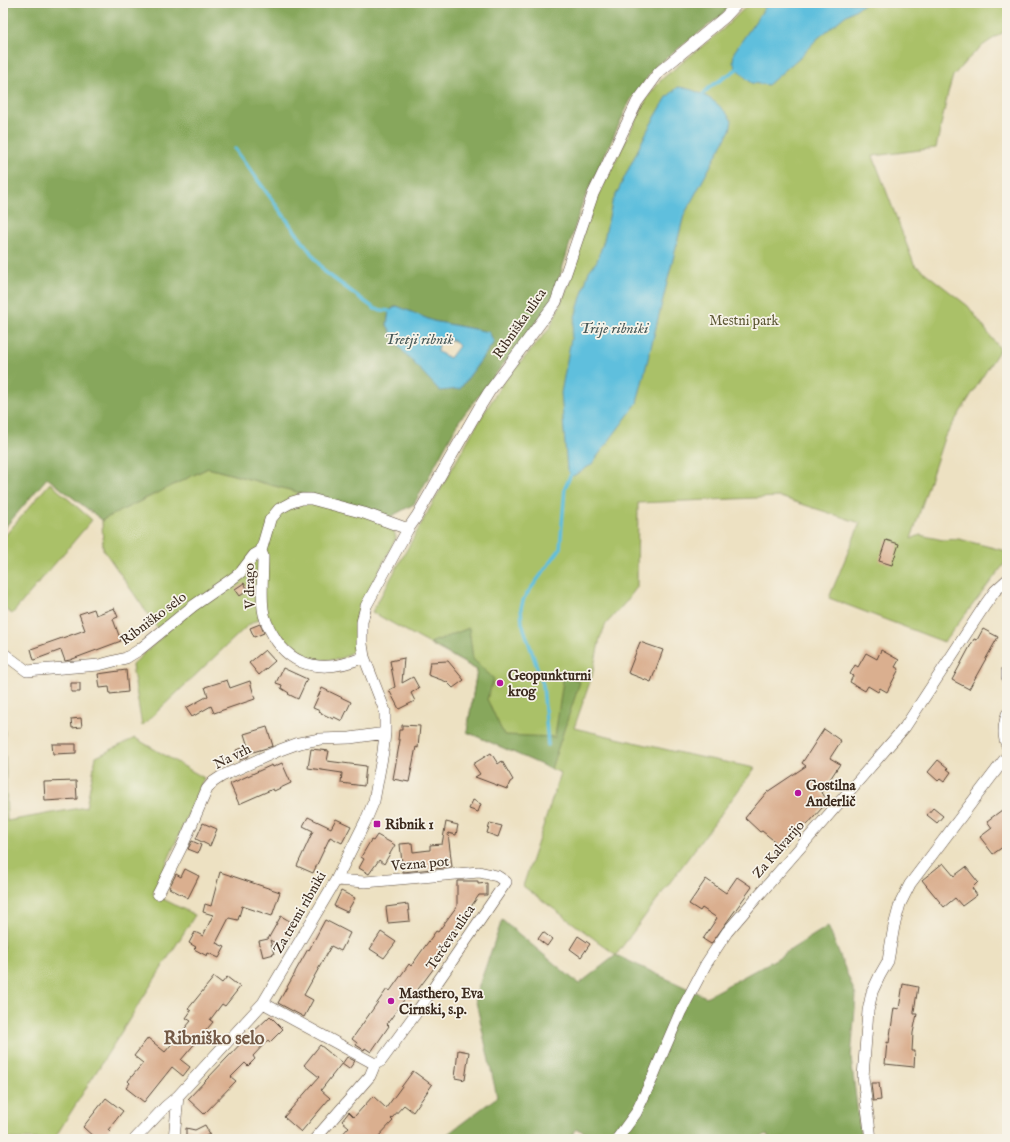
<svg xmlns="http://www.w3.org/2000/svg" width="1010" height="1142" font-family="'IM FELL English',serif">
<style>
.green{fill:#aac167;stroke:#727642}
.forest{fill:#87a75c;stroke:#61683d;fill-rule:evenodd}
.water{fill:#5fbfdd;stroke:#4d747e;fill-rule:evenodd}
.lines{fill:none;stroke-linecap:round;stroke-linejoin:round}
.stream{stroke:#5fbfdd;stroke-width:3.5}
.building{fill:#daaf8f}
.minor-casing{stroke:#564537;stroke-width:12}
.minor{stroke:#fff;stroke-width:11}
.poi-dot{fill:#b5179e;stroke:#f7f3e8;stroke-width:1.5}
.labels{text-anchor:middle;stroke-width:3.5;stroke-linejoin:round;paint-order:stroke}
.park-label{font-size:14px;fill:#5c5734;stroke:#f7f3e8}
.street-label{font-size:14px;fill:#3b2a1e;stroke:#f7f3e8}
.poi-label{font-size:14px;font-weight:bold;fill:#3b2a1e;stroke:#f7f3e8;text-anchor:start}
.water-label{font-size:15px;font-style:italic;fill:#465757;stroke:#f7f3e8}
.district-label{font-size:18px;font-weight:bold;fill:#735946;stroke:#f7f3e8}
</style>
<rect width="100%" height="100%" fill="#f7f3e8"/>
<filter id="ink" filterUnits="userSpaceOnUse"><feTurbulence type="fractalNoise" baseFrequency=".025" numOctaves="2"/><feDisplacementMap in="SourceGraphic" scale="8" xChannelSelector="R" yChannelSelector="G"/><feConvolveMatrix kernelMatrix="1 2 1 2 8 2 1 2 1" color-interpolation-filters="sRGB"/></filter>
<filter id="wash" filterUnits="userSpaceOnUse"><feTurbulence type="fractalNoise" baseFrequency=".012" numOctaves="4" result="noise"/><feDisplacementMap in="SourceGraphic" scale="16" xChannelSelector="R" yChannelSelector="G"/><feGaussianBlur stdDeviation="0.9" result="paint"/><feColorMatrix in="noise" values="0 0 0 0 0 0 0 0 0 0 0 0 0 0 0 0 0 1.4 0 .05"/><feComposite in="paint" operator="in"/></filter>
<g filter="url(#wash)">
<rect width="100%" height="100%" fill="#ede1c2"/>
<path class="green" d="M750,3H1007V31L1002,33L982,46L966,61L953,76L948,93L936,148L873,156L914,264L968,306L1000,349L944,438L911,539L920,535L943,540L959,539L1006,551L1005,563L944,642L829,598L860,523L780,497L638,503L637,587L625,603L606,624L600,638L592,676L574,728L685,754L755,768L616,955L523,886L561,773L467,732L477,670L372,612L473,431L502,384L550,328L569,284L587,218L647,98L662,79L722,30Z
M208,468L390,517L396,538L356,616L355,632L356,649C351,652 345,657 340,659C335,660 329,660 324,660C292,664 279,639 267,614L247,626L142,726L132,665L163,636L103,549L102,520Z
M50,483L92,520L12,614L3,607V538Z
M4,706L7,821L86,807L96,757L135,738L204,778L153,894L195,915L54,1139H3Z"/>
<path class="forest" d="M3,3H733L723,14L656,66L630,101L582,204L552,302L459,421L414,504L390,517L208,468L102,520L47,478L3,530ZM396,306L433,321L489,332L494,342L460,389L400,348L387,325L389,311Z
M469,628L473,659L494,679L487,699L504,735L555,737L564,673L580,682L551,769L467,732L477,670L430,643Z
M502,920L579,984L616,955L706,997L776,959L828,926L856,996L851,1058L861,1139H769L767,1134L758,1139H600L577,1129L569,1139H441L497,1097L475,997Z"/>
<path class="water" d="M768,3H866L845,16L817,39L801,56L768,85L751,83L736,68L733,62L734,52Z
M678,87C699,89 721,103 732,121L730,130L684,215L637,403L591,465L573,476L567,470L561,393L575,317L589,271L597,261L604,240L612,203L648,129L667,97Z
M397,306L433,321L489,332L494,342L460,389L440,391L400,348L387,325L389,311ZM453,340L459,346L450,358L438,352L439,343Z"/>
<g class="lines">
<path class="stream" d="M703,94L710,87L737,69
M235,149L325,272L375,309L389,311
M548,745L543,685L522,623L521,608L524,598L560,549L565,488L571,474"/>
</g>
<g id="blocks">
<path class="building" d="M886,540L899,544L892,565L879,561Z
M244,583L248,590L240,596L235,589Z
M114,608L118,617L113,619L121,641L70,660L65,661L61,650L34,660L31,649L85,630L79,614L94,609L96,615Z
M260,624L264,633L254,637L250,628Z
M983,629L998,637L969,689L952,680L974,639L977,640Z
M640,642L663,650L651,682L628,673Z
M265,650L275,661L259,675L249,663Z
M881,650L899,660L895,667L899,669L887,692L880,688L878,692L868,686L865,691L850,682L853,676L850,674L855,665L858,667L866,653L877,659Z
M404,658L402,683L413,677L419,688L411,693L415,701L399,709L389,690L395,687L390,661Z
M448,661L464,680L453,688L447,682L428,675L430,662Z
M283,668L307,679L298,699L288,694L289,693L281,688L282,685L276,683Z
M126,670L128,692L110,694L109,687L100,688L98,674Z
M227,680L230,688L250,681L255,699L214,713L211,706L192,717L186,708L208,696L205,687Z
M71,683H80V692H71Z
M322,688L351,702L342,721L334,717L333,719L319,712L320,711L313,708Z
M81,718L82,727L72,728L71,719Z
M402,725L420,726L418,748L416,747L409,782L393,779L400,740H398L399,730H402Z
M267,727L273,746L250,753L244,734Z
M824,729L841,741L830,758L840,764L821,793L829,800L807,825L804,823L783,848L762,831L760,832L745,818L767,792L806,766L802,763Z
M52,744H76V753L53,754Z
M246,747L249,756L240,760L236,750Z
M311,749L329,751L327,761L366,766L364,786L341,783L342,773L308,768Z
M491,753L498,764L502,761L513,780L510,782L507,789L475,777L480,774L473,764Z
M938,760L948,768L947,769L951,772L944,782L940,779L938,781L928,772Z
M282,763L291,783L274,791L273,789L239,804L230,784L272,765L273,767Z
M76,781L77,799L45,801L44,782Z
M473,800L481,804L478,812L469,809Z
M933,808L943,816L937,823L927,815Z
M1002,810L1007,818V844L993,854L980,837L992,828L987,821Z
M308,817L331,828L336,819L351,826L342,843L330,837L313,873L297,866L313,831L303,826Z
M446,822L458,825L456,835L448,833L452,867L403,872L400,844L412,843L413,852L430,850V845L442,844Z
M203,823L217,829L210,846L196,839Z
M490,823L502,826L498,837L487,833Z
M377,835L395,845L384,864L379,860L369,874L359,868L364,859L361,857L371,840L373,841Z
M192,841L201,845L198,853L188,849Z
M943,863L954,876L966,867L978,882L972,888L977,895L962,906L955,898L944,907L922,880Z
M185,869L199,876L188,898L169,888L176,874L181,877Z
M220,872L280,892L272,916L242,906L238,920L229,918L216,943L225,947L219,958L208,953L207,956L194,949L196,947L189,943L195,932L203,936L213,915L203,912L205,904L211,906Z
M737,877L752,887L711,944L703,939L717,918L702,908L700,911L689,904L706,879L726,893Z
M457,881H478V884L487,883V895H479L448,940L452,942L443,956L410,1000L406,997L387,1024L389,1026L371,1052L365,1048L364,1050L356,1045L357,1043L352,1039L387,989L390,991L409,964L411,966L436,931L438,932L457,906Z
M341,891L355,898L347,912L334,906Z
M408,904L410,921L388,923L386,907Z
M281,916L293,923L292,926L295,928L284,948L270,940L274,954L263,957L259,941L268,939Z
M325,920L350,933L341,951L331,946L304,995L313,1000L304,1017L278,1003L295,973V972L308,949L309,950Z
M381,932L396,942L384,958L370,949Z
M543,932L552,939L547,946L538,939Z
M578,936L590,944L581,957L570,949Z
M214,977L222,983L227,977L240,987L225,1006L222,1004L210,1020L213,1022L181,1060L190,1067L183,1076L172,1067L144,1102L126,1088L130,1083L128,1081L143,1063L134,1056L148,1038L165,1052L191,1021L186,1018L191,1011L188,1009Z
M903,984L918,987L914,1011V1014H917L913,1033L912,1051H915L914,1067L885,1064L887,1042L889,1043L894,1008L899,1009Z
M270,1016L283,1029L270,1042L268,1040L253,1056L255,1059L248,1066L245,1063L231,1077L236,1081L204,1114L188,1099L246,1038H247Z
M320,1045L342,1063L321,1090L330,1098L301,1132L284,1117L319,1077L304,1065Z
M458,1050L469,1052L465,1080L455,1078Z
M347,1057L355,1061L349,1069L342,1064Z
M413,1071L432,1085L413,1112L404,1105L391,1119L393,1121L376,1139H338L349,1127L342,1121L349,1112L354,1117L373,1096L386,1108Z
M871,1083H879L881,1100L873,1101Z
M106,1098L123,1111L108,1130L112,1134L107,1139H96L83,1127Z
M205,1125L210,1134L206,1136L207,1139H186V1128L195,1130Z"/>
</g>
</g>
<g filter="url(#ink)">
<use href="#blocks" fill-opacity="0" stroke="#564537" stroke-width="1"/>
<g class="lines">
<g class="minor-casing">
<path id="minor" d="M261,551L263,556C263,572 261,594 263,609C264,618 268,627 273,635C293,671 329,672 364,657
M261,551L270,520L279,509L292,502L302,499H311L364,513L408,529
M3,653L27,671L99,665L126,658L139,650L193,606L232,579L241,572L254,555L261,551
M1007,671V677
M1007,714C1004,724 1002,736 1007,745
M158,894L184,842L207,789L213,782L222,776L280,750L299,743L320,739L350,738L385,733
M263,1003L375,1064
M135,1139L165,1107L178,1096L263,1003L336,880L366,820L374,801L383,752L385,733V711L364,657L362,644V622L366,606L408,529L417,516L479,408L489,392L556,302L593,194L637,102L659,72L725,17L738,3
M174,1139L178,1096
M315,1139L370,1076L375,1064L381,1061L419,1009L506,882L497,876L479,872L365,882L336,880
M617,1139L636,1113L652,1079L664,1050L680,1013L706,964L727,932L751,904L905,727L985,605L995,591L1007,580
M871,1139L863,1077L868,1011L872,992L880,975L888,961L894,926L900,904L910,884L1007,756"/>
</g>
<use href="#minor" class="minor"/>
</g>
</g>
<g class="poi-dot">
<circle cx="500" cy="683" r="4"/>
<circle cx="798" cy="793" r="4"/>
<rect x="373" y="820" width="8" height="8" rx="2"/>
<circle cx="391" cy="1001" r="4"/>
</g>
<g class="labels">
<g class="park-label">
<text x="744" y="325">Mestni park</text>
</g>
<g class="street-label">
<text transform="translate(519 323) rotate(-55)" y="5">Ribniška ulica</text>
<text transform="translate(249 586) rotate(-91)" y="5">V drago</text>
<text transform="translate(153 618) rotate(-37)" y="5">Ribniško selo</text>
<text transform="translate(232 756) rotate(-26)" y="5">Na vrh</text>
<text transform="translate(778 849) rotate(-49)" y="5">Za Kalvarijo</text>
<text transform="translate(420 863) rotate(-5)" y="5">Vezna pot</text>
<text transform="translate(299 912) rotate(-60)" y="5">Za tremi ribniki</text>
<text transform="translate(450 937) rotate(-56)" y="5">Terčeva ulica</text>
</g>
<g class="poi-label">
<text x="508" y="680">Geopunkturni<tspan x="508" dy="16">krog</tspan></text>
<text x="806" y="790">Gostilna<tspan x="806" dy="16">Anderlič</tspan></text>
<text x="385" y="829">Ribnik 1</text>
<text x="399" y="998">Masthero, Eva<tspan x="399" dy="16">Cirnski, s.p.</tspan></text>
</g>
<g class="water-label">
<text x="614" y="333">Trije ribniki</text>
<text x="419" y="344">Tretji ribnik</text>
</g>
<g class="district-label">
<text x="214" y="1044">Ribniško selo</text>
</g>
</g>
<rect width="1010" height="1142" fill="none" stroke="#f7f3e8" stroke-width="16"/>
</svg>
